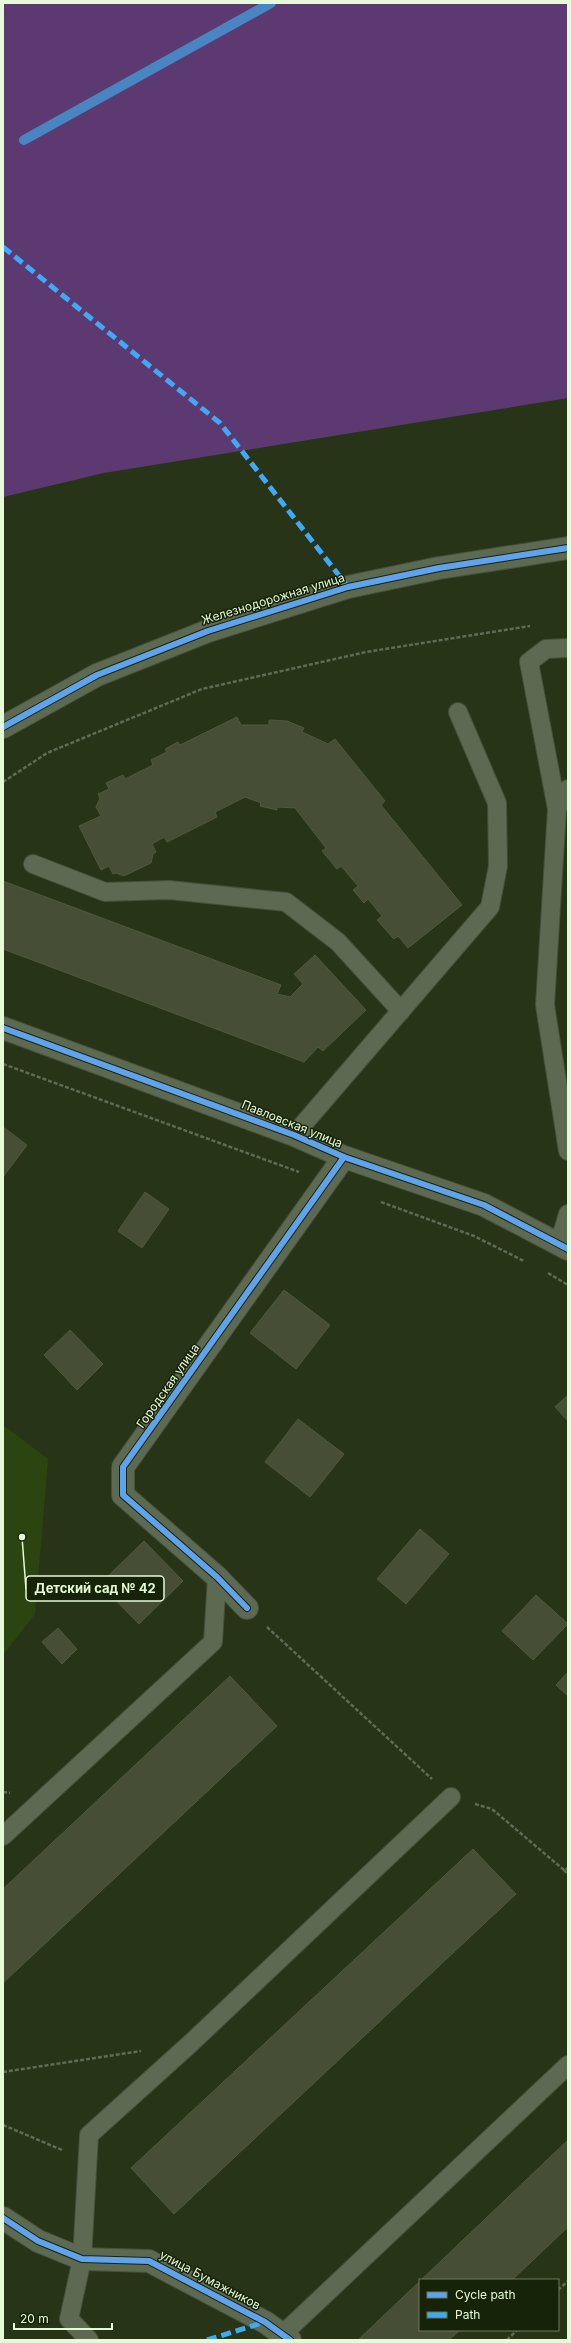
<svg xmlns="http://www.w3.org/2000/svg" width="571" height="2343" font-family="Inter,sans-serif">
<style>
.built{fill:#2c4510}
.green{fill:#5c3970}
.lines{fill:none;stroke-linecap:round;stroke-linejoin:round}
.stream{stroke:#4986c1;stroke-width:10}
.building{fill:#474e36;stroke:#51593c}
.lane-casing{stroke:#455039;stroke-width:20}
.street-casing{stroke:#455039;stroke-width:24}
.secondary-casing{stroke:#455039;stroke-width:24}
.path{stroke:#606a55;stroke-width:2.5;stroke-dasharray:4 2;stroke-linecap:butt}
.lane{stroke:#5d6951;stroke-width:18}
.street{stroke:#5d6951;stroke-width:22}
.secondary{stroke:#5d6951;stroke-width:22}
.quiet{stroke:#3fa9f5;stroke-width:5;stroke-dasharray:10 5;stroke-linecap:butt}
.cycleway-casing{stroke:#162308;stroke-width:8}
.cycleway{stroke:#60a3ed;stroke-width:6}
.labels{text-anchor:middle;stroke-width:3;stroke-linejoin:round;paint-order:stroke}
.street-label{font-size:12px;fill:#e7fad7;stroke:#162308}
.leader{fill:none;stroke:#e7fad7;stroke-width:1.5}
.callout-dot{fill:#e7fad7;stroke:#162308;stroke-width:1.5}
.callout{fill:#162308;stroke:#e7fad7;stroke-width:1.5}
.callout-label{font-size:13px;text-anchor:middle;font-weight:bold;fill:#e7fad7}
</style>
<rect width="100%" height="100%" fill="#273418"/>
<path class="built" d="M3,1425L48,1459L35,1614L3,1655Z"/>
<path class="green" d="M3,3H568V398L104,473L3,497Z"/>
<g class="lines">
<path class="stream" d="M24,140L271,3"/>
</g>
<path class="building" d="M237,717L241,725H269V720L287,721L304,728L302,732L328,744L335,739L385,801L381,805L462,905L408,948L398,936L394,939L377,920L382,916L368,899L364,903L353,890L358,886L341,866L337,869L322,851L326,848L295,808L277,807V810L260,806L261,803L245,797L215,812L217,817L167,842L164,837L152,844L156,852L153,854L151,863L124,876L116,873L113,874L109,866L101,870L79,826L101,816L96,807L100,798L98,794L109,789L106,783L123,775L125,779L153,765L151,760L167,752L165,749L178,742L180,745Z
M3,881L281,985L277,994L290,997L303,984L294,974L315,955L366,1010L323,1051L318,1047L304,1062L3,949Z
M3,1127L27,1145L3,1177Z
M145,1192L169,1209L142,1248L118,1231Z
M284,1290L330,1325L296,1369L250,1333Z
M70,1330L103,1364L77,1390L44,1355Z
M568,1395V1421L555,1407Z
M298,1419L344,1454L310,1497L265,1462Z
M420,1529L449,1554L406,1604L377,1579Z
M144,1541L183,1581L139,1624L100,1584Z
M536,1595L568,1624L533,1660L502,1631Z
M58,1628L77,1649L62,1664L42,1642Z
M568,1672V1696L556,1685Z
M230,1676L277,1726L3,1983V1889Z
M473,1849L516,1894L174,2214L131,2168Z
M568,2140V2227L512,2280H421Z
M420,2281V2330H460L449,2340H358Z"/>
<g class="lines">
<g class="lane-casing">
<path id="lane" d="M568,789L557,809L545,1005L568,1151
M557,809L529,662L546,649L568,648
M33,864L105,892L169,890L286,902L338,942L401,1011
M294,1135L490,907L498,866L497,803L458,712
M559,1244L568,1214
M3,1836L213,1642L217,1577
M283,2334L568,2065
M89,2340L69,2319L82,2259L89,2135L191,2043L451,1797"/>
</g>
<g class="street-casing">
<path id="street" d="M3,1028L294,1135L344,1157L484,1205L568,1249
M247,1608L217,1577L123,1495V1467L344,1157
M3,2218L38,2241L82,2259L149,2261L265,2322L290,2340"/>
</g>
<g class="secondary-casing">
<path id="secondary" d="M3,727L97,675L208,631L348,587L439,568L568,548"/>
</g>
<path class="path" d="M3,782L47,753L202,689L366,652L530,626
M3,1064L299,1172
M381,1202L474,1236L524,1261
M548,1273L568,1285
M267,1627L432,1779
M3,1792L10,1793
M475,1804L492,1809L564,1870L568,1868
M564,1870L568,1874
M3,2072L141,2051
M3,2125L62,2150
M558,2290L568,2281
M507,2340L517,2330"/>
<use href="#lane" class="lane"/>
<use href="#street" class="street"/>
<use href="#secondary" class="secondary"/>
<path class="quiet" d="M3,247L220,423L348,587
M207,2340L265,2322"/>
<g class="cycleway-casing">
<path id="cycleway" d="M3,727L97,675L208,631L348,587L439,568L568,548
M3,1028L294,1135L344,1157L484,1205L568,1249
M247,1608L217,1577L123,1495V1467L344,1157
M3,2218L38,2241L82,2259L149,2261L265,2322L290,2340"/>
</g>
<use href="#cycleway" class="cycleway"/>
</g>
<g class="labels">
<g class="street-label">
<text transform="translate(273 599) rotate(-17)" y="4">Железнодорожная улица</text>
<text transform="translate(292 1124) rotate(22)" y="4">Павловская улица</text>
<text transform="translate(168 1386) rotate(-55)" y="4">Городская улица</text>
<text transform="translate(210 2280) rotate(28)" y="4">улица Бумажников</text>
</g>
</g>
<path class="leader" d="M22 1537L26 1589"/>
<circle class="callout-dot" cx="22" cy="1537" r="4"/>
<rect class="callout" x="26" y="1576" width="138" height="25" rx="4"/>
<g class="callout-label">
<text x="95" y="1593">Детский сад № 42</text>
</g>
<rect width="571" height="2343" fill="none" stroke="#e7fad7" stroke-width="8"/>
<rect x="419" y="2279" width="140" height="52" fill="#162308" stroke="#6a795b"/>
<rect x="427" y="2292" width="20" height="6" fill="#60a3ed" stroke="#6a795b"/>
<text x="455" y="2299" font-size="12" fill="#e7fad7">Cycle path</text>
<rect x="427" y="2312" width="20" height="6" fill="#3fa9f5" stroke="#6a795b"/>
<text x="455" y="2319" font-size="12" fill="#e7fad7">Path</text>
<path d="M14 2323v6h98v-6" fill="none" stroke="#e7fad7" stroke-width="2"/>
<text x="20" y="2323" font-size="12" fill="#e7fad7" stroke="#162308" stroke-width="3" paint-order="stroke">20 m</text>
</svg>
